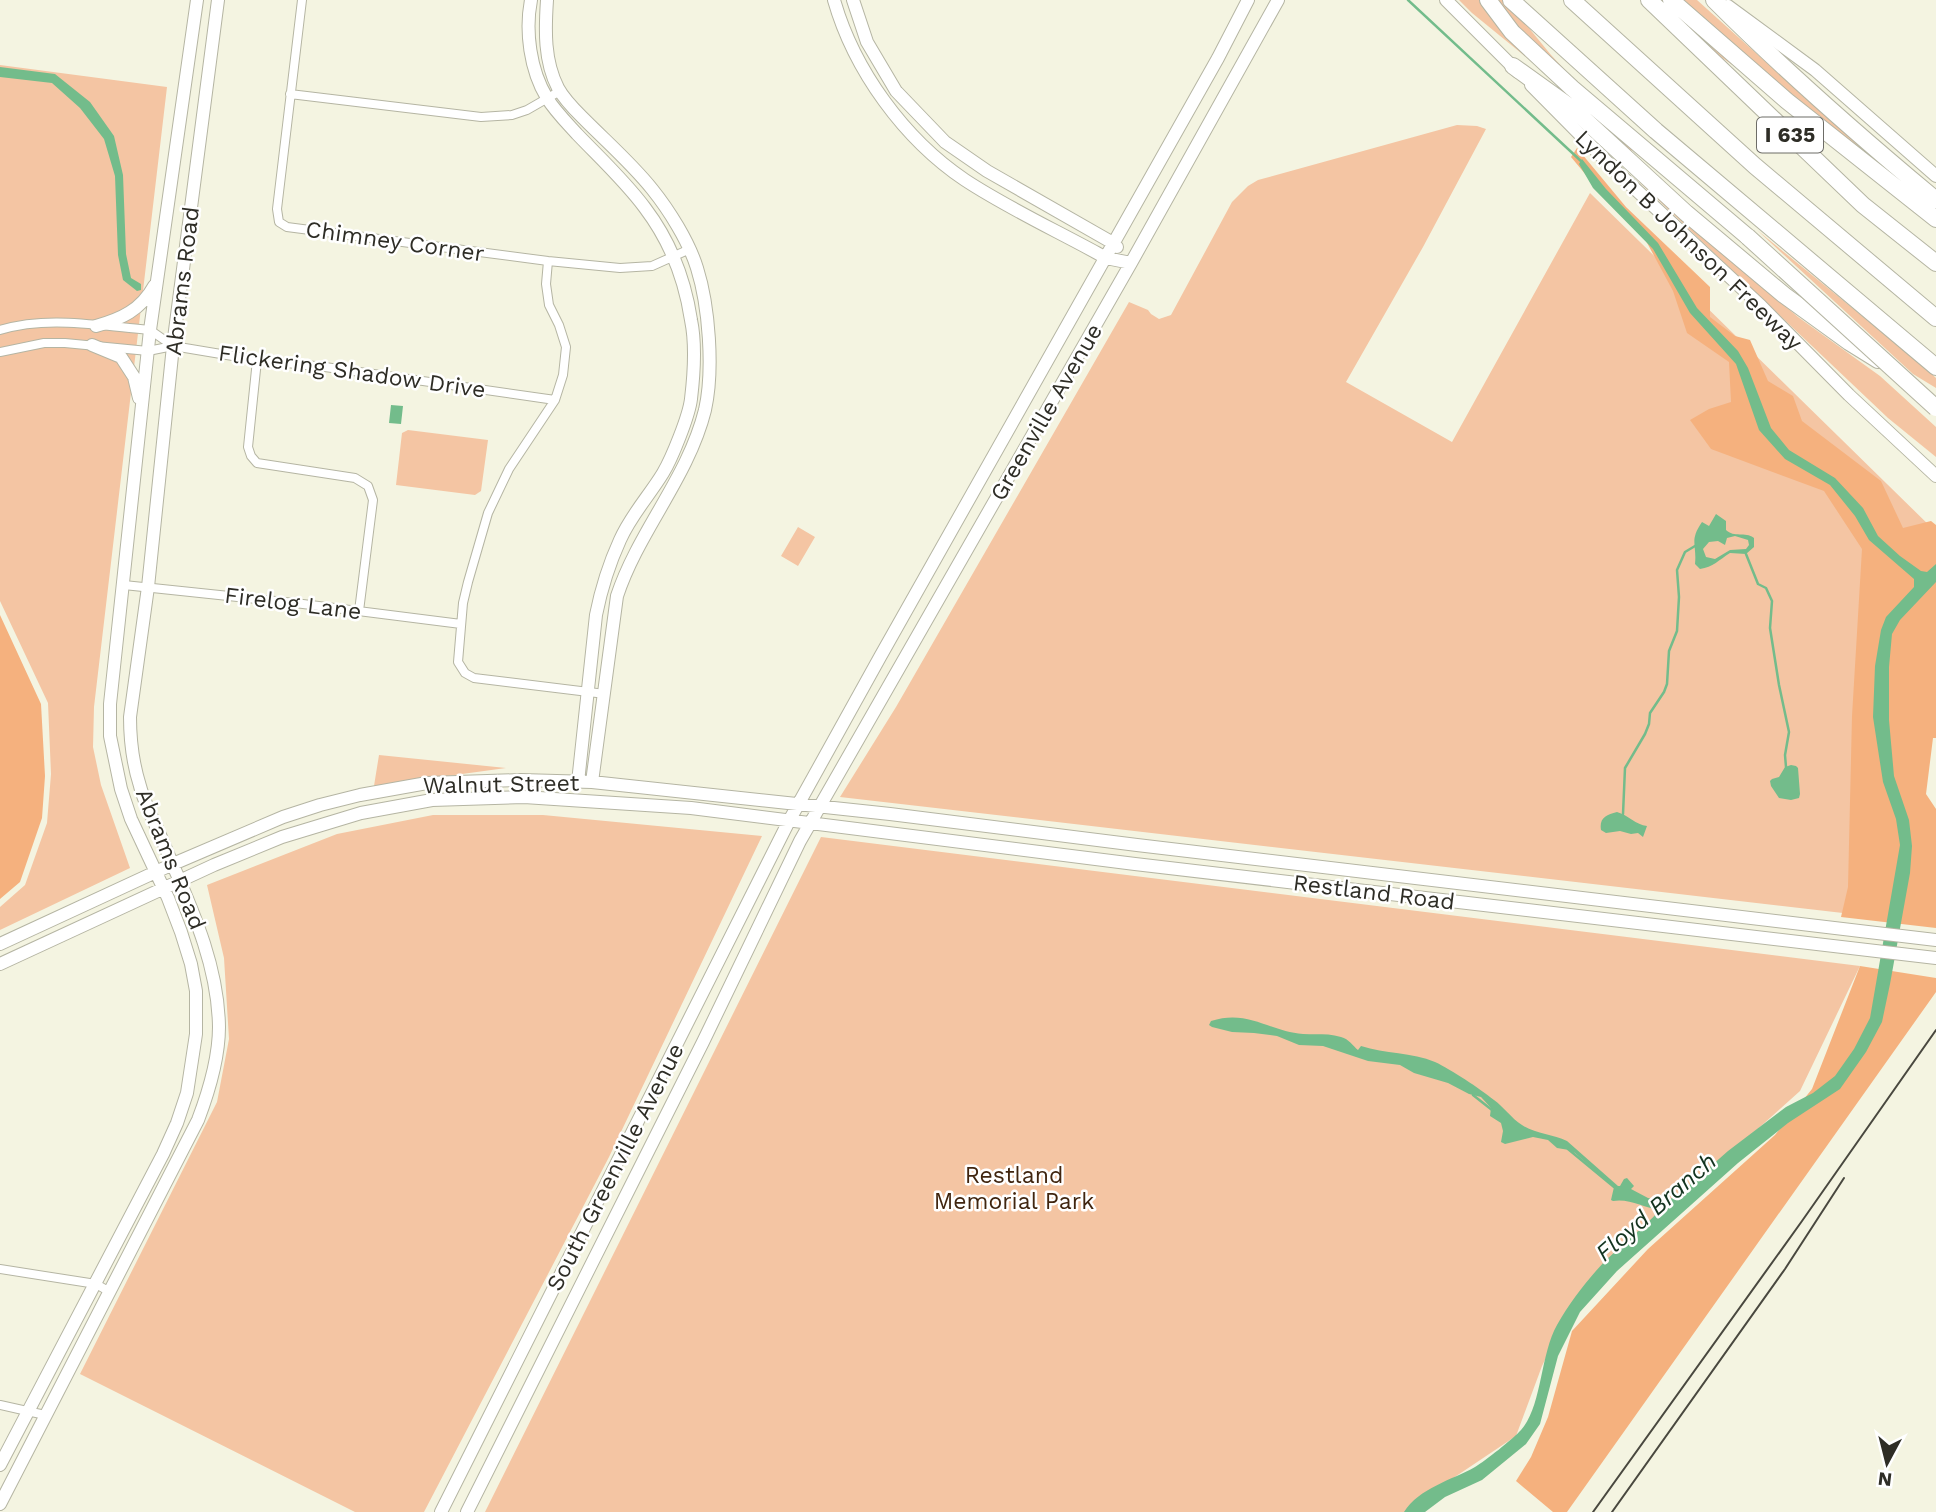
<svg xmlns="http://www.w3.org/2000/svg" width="1936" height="1512" font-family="'Work Sans',sans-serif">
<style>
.green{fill:#f4c5a3}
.forest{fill:#f5b17e}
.water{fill:#73bc8b;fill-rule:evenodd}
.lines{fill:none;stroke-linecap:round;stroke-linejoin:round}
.stream{stroke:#73bc8b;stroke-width:2.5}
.street-casing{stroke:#b5b5a3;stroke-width:10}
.secondary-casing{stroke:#b5b5a3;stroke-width:14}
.highway-casing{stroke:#b5b5a3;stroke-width:18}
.street{stroke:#fff;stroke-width:8}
.secondary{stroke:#fff;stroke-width:12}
.highway{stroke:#fff;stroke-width:16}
.tram{stroke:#49483f;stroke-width:2}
.highway-bridge-casing{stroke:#b5b5a3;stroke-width:18;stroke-linecap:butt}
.highway-bridge{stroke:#fff;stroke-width:16}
.labels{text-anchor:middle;stroke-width:5;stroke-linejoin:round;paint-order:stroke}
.shield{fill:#fff;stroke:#6d6c67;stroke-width:2}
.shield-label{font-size:21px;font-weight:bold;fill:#2e2d26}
.street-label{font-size:23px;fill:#2e2d26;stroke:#fff}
.park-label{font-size:23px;fill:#40250f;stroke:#fff}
.water-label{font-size:24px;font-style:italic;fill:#13331f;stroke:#fff}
</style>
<rect width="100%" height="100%" fill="#f4f4e1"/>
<path class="green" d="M1459,0H1506L1551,55L1638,148L1630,151L1558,83L1472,13Z
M1647,0H1697L1887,171L1696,40Z
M0,65L167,87L94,707L93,747L101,785L130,868L0,930V907L25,885L47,823L51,774L48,703L0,601Z
M1457,125L1477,126L1486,129L1423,247L1346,382L1452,442L1590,193L1936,532L1886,918L840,797L896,707L1129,302L1148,310L1151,314L1159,319L1171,315L1232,202L1248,186L1258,180Z
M1636,179L1798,317L1880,376L1936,427V457L1888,418Z
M1757,230L1922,365L1936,378V388L1913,374Z
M408,430L488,440L481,491L475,495L396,485L402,433Z
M798,527L815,537L798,566L781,556Z
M379,755L506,768L374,786Z
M433,815H543L762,836L609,1157L424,1512H355L80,1374L217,1102L229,1039L224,958L207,885L337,834Z
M821,837L1860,966L1800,1091L1600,1270L1568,1313L1542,1366L1516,1436L1416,1503L1407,1512H485Z"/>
<path class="forest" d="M1577,148L1626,207L1710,287V317L1735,336L1750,340L1768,381L1793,396L1802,421L1881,481L1903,528L1931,521L1936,525V738H1933L1926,794L1936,809V928L1841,917L1848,887L1852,716L1862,549L1824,491L1711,449L1690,420L1709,409L1731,402L1729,362L1687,333L1673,291L1638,226L1611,205L1571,157Z
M0,615L41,704L45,776L42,818L20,882L0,899Z
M1860,966L1936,978V992L1567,1512H1553L1516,1481L1531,1457L1548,1417L1572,1331L1648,1249L1775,1135L1812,1089Z"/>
<path class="water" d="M0,67L55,74L90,102L114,136L123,175L126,254L131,278L141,284V290L137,291L123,280L118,255L115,176L104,139L80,108L52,83L0,77Z
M1582,159L1606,189L1658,243L1697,308L1738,351L1748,368L1771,428L1789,450L1835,478L1863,508L1878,536L1900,556L1921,571L1927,572L1936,564V582L1900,620L1892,634L1889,667V720L1894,776L1909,820L1912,846L1910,873L1890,984L1882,1022L1866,1052L1840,1089L1788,1123L1738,1163L1617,1271L1580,1312L1558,1356L1540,1424L1526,1444L1482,1480L1445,1497L1425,1512H1404C1419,1488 1452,1480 1475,1467C1485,1461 1513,1439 1521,1430C1542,1407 1540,1355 1557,1325C1570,1302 1587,1280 1605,1261C1623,1244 1643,1228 1660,1210C1644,1208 1629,1198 1613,1201L1611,1200L1614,1187L1575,1153L1569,1150L1557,1148L1548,1140L1533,1137L1505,1144L1501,1142L1503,1131L1501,1123L1490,1116L1491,1108L1481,1097L1469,1094L1448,1083L1414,1073L1400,1065L1368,1061L1323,1046L1299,1045L1277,1036L1254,1033L1232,1032L1212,1027L1209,1025L1211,1021C1248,1009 1268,1031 1303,1034C1316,1035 1328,1033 1341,1037C1349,1039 1353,1046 1358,1050L1361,1046C1385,1054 1412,1052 1435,1062C1452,1070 1479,1088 1494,1100C1504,1107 1511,1118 1522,1125C1535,1134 1553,1134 1567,1141L1618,1186H1620L1624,1179L1627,1178L1634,1186L1631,1189L1648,1198L1665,1201L1677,1196L1728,1151L1786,1107L1813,1093L1835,1076L1854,1049L1870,1018L1900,845L1896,819L1883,782L1873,717L1875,666L1881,630L1886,617L1914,587V579L1869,540L1855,516L1830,485L1785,459L1759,430L1736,364L1690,313L1653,249L1593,188L1579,164Z
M391,405L403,406L401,424L389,423Z
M1716,514L1726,521V530C1734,538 1745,531 1754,538V547L1746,554L1730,553C1719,560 1713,567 1700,569L1695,564C1697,544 1689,541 1702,522L1709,526ZM1735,536L1748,540L1749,545L1746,549L1730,550L1715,559L1706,557L1703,549L1709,542L1718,541L1725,545L1727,538Z
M1791,765L1796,766L1798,768L1800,794L1799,798L1791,800L1779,798L1771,786L1770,781L1772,779L1779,777L1785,767Z
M1617,812C1628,815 1636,825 1647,826L1643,837L1638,833L1631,834L1620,831L1606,833L1601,830C1599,818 1606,815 1617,812Z"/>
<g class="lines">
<path class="stream" d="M1408,0L1582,162
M1746,554L1758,584L1766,588L1772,601L1770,628L1779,685L1789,732L1785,755L1786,767
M1623,814L1625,768L1645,734L1649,724L1650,713L1664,692L1667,684L1669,651L1677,631L1679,597L1677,570L1685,552L1695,546
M1473,1095L1492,1110
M1568,1149L1614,1187"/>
<g class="street-casing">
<path id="street" d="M302,0L277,209L279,222L287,227L548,261L620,268L652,266L690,249
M290,94L481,117L512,115L527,110L560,91
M548,261L546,284L549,305L559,325L566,347L563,375L555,400L509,469L488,513L468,582L463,603L458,662L465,673L474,678L605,694
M0,330C46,316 93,325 140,329L150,330L173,346
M0,352L44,343H65L148,351L173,346L257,360L325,367L555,400
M257,360L248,447L251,456L257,463L355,478L368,486L373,500L359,611
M124,585L295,603L461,624
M0,1269L96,1284L110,1292
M0,1405L45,1415"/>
</g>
<g class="secondary-casing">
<path id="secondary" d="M531,0C525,31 530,70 547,98C555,111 567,123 577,134C600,158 626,182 645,208C670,241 685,280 691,320C696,344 694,374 691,399C689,416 672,458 663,473C649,496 631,515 620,540C609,564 601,590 596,615L578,782
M547,0C545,30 544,61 558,88C565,101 576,111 586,121C608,143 633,165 652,189C669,210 689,242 697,268C709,306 714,370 705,410C688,478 639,530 617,596L592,782
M834,0C854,70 904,139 965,180C1006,207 1053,229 1097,253L1106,258L1131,263
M853,0L867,42L896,91L945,142L987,171L1113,243L1117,247
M1446,0L1518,72
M1728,6L1815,70L1936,176
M1531,85L1618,173L1761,306L1849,395L1936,476
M96,326C121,319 141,310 154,286
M92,345L121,357L134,377L139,398
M0,944L173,864L283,817L320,805L360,795L427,783L521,780L592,782L890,814L1137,845L1936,940
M0,964L214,865L282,837L361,813L432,800L524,797L691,808L1135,864L1936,958
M0,1465L163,1154L177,1123L187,1093L196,1034V991L191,964L181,932L168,898L131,819L121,789L110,736V704L150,330L197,0
M0,1504L198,1120C209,1091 219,1058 219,1027C218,958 186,897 160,835C153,819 144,802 140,786C133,764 130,740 130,717L148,587L173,346L218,0
M441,1512L789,821L880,657L1218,58L1248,0
M467,1512L703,1042L800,841L1131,263L1278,0"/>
</g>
<g class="highway-casing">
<path id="highway" d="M1488,0L1512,32L1572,88L1748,237
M1511,0L1656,131L1936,367
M1572,0L1755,166L1936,318
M1649,0L1863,205L1936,263
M1671,0L1787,101L1936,219
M1714,0C1785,71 1859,136 1936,200
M1513,66L1573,109L1686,213L1784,295L1849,342L1878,360"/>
</g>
<use href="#street" class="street"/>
<use href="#secondary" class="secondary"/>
<use href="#highway" class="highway"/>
<path class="tram" d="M1593,1512L1802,1221L1936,1030
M1612,1512L1785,1269L1844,1178"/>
<g class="highway-bridge-casing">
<path id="highway-bridge" d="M1748,237L1936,408"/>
</g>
<use href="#highway-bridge" class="highway-bridge"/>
</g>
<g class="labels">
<rect class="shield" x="1757" y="117.5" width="66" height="35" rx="5"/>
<g class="shield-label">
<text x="1790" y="142">I 635</text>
</g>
<g class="street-label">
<text transform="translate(1689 240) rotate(44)" y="8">Lyndon B Johnson Freeway</text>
<text transform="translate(395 241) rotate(8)" y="8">Chimney Corner</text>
<text transform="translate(182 281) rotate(-83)" y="8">Abrams Road</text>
<text transform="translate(352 371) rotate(8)" y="8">Flickering Shadow Drive</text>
<text transform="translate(1046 412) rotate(-60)" y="8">Greenville Avenue</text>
<text transform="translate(293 603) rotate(7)" y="8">Firelog Lane</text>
<text transform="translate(501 784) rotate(-1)" y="8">Walnut Street</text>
<text transform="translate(171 859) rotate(68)" y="8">Abrams Road</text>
<text transform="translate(1374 892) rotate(7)" y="8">Restland Road</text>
<text transform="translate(615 1167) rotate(-63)" y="8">South Greenville Avenue</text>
</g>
<g class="park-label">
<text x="1014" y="1183">Restland<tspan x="1014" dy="26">Memorial Park</tspan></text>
</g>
<g class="water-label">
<text transform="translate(1656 1207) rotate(-41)" y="8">Floyd Branch</text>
</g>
</g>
<g transform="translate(1887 1463) rotate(187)" stroke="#ffffff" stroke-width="5" paint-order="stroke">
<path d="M0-5L12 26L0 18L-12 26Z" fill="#2e2d26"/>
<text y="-10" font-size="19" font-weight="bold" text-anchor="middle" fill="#2e2d26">N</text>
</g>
</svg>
